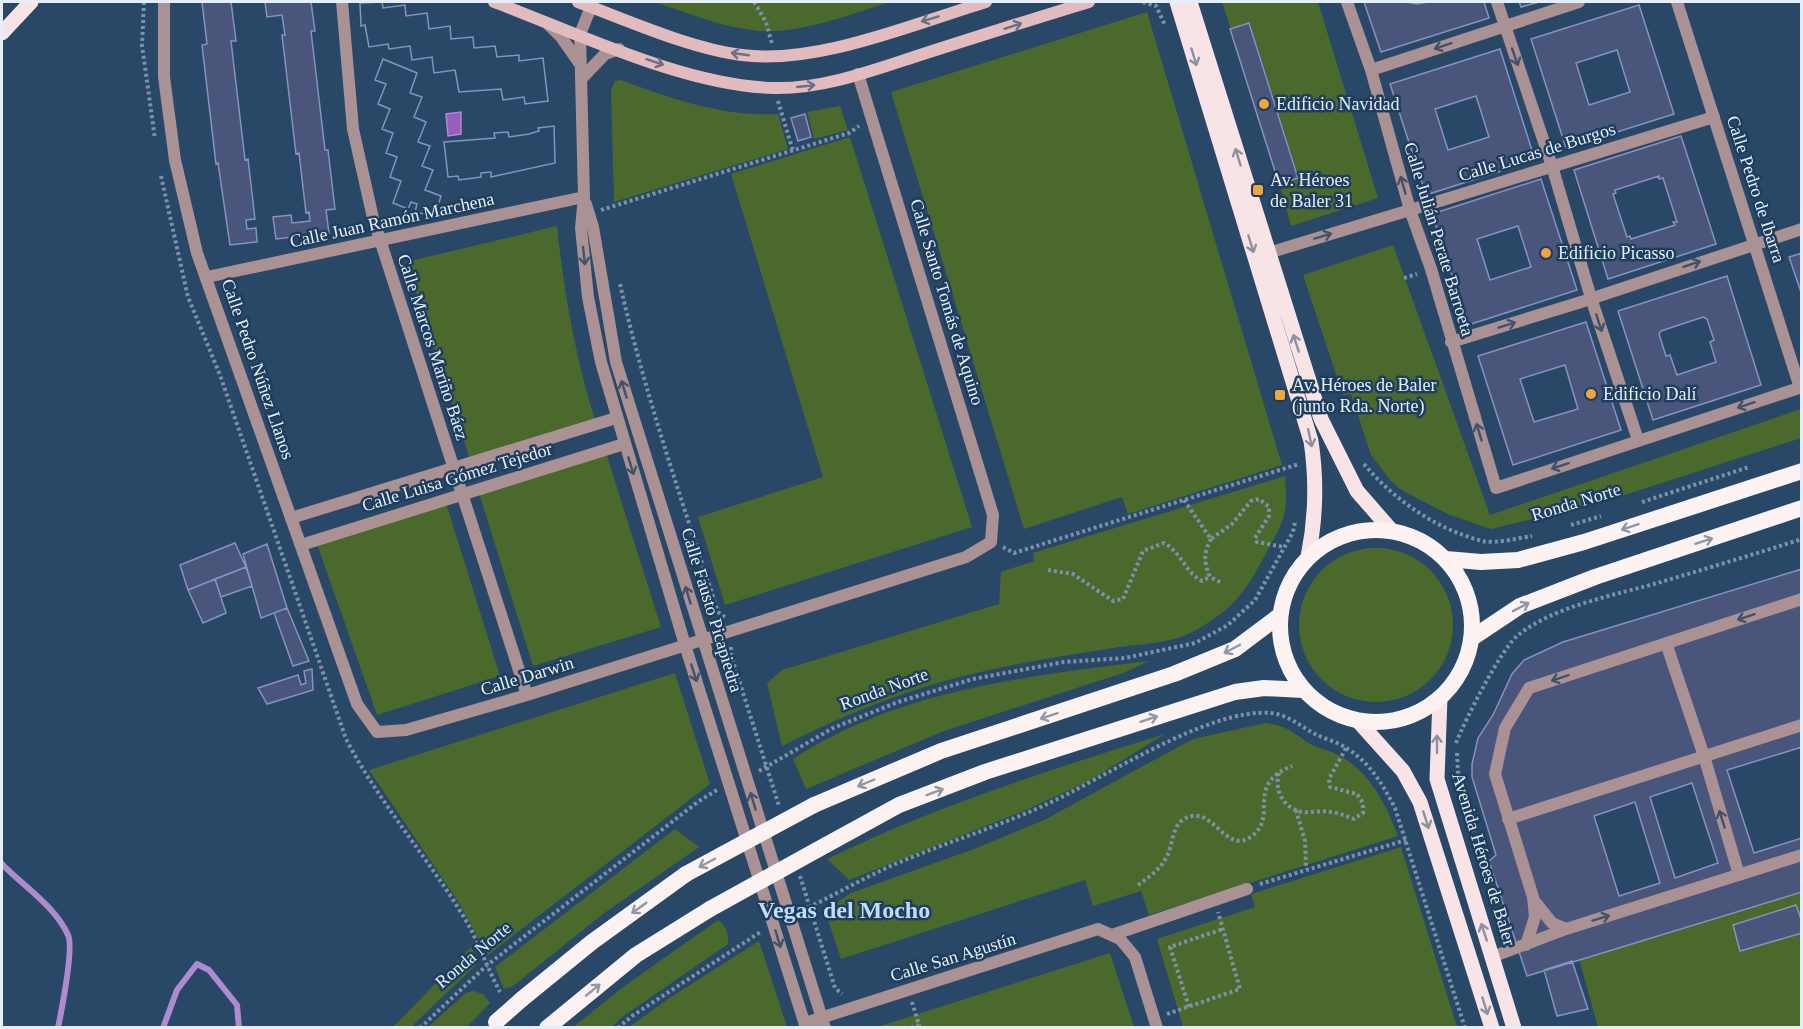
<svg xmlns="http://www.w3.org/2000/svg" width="1803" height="1029" font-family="Georgia,serif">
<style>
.green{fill:#4b692d}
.water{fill:#975ebb;stroke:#ae8ace;stroke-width:1.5}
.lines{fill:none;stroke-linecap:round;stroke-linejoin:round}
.stream{stroke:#ae8ace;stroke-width:6}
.building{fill:#49557b;stroke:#8693be;stroke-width:1.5;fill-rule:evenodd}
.path{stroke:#7d92a9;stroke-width:4;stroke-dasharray:3 3;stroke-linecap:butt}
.pedestrian{stroke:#a99194;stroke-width:12}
.minor{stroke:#a99194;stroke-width:12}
.secondary{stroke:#e2bbbf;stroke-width:12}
.primary{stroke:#f8e4e6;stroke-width:15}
.trunk{stroke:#fcf2f2;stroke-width:16}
.trunk-bridge{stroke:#fcf2f2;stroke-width:16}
.oneway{stroke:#6d6f84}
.oneway2{stroke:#42526a}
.oneway3{stroke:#8c90a1}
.oneway4{stroke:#8e98a7}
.poi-dot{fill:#f0a63f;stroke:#1f3d5c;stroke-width:2}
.labels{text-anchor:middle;stroke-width:5;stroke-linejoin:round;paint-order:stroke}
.poi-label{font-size:18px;fill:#e5effb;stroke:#1f3d5c;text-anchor:start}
.street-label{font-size:18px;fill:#e5effb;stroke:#1f3d5c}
.district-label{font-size:24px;font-weight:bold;fill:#c0dcfb;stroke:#1f3d5c}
</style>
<rect width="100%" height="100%" fill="#294767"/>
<path class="green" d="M654,2H890C848,15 804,33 760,31C723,28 689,13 654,2Z
M1222,2H1318L1378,198L1291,226L1280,185L1299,178L1250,23L1231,29Z
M1147,12L1282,465L1128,514L1122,497L1024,529L891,92Z
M621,80C672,99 723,117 778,114L788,149L614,202L611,91L615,81Z
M840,106L848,130L814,139L807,112Z
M850,137L972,527L725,605L698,517L823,477L731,174Z
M557,226C564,292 575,356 595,420L470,459L406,262Z
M1393,245L1490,515L1801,409V438L1609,500L1491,529L1450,515L1403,491L1391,481L1371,455L1351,394L1343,395L1303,275Z
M606,453L661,627L533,666L479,493Z
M1285,476C1289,516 1282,524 1264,557C1246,592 1230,612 1194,631C1173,643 1143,644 1119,647C1070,655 1021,662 972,674C904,690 844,715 782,746L767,683L782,670L999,604L1001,572L1034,561L1033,553Z
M446,503L500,676L377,715L317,544Z
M1299 625a77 77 0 1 1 154 0a77 77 0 1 1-154 0Z
M1149,661L1123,673L944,731L806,789L793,759C898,690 1027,676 1149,661Z
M675,673L710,784L488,955L459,903L369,770Z
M1266,723C1292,728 1291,732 1312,745C1319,749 1327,749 1334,753C1369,769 1385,802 1398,836L1149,915L1141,891L1093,906L1085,880L841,959L825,911L851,893L974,849L1044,820L1193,739Z
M1165,734L1087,782L1024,811L849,880L827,859C936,806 1049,770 1165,734Z
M675,829L699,847L603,914L513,986L504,989L495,967Z
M1401,847L1457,1027H1183L1157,939L1255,907L1251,894Z
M1801,892V1027H1598L1579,959Z
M718,920C727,927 728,933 728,944L625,1015L611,1027H573L626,985Z
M759,941L787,1027H629L668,999Z
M472,946L476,965L411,1027H393Z
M1110,953L1134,1027H877Z
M473,991L483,994L490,1003L467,1027H428L466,993Z"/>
<path class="water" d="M461,112V134L448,136L446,114Z"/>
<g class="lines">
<path class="stream" d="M2,864C23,886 55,906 68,935C74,947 61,1013 58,1028
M163,1028L177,990L197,964L209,970L237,1005L239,1028"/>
</g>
<path class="building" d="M202,2H231L236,41H231L245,160L248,159L255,219L246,220L247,229L256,228L257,242L230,245L218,163L216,164L202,45L207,44Z
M265,2H311L315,31H311L325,150H328L335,209L326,210L329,233L276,239L273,217L291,215L292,223L310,221L309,212L306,213L299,153L296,154L282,35H285L282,15L267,17Z
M382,2L383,8L405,5L406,16L427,13L429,29L450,26L451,39L473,37L474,48L495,46L497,57L519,55V61L543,58L548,101L525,104L524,97L503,100L501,89L459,92L455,70L434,73L432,57L412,60L410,46L389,49L388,44L369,47L365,25L361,26L360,3Z
M382,2L383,8L405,5L406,16L427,13L429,29L450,26L451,39L473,37L474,48L495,46L497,57L519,55V61L543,58L548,101L525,104L524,97L503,100L501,89L459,92L455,70L434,73L432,57L412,60L410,46L389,49L388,44L369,47L365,25L361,26L360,3Z
M1364,2H1407L1417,4L1428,2H1484L1489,18L1381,52Z
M1519,2H1539L1521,7Z
M1639,5L1674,114L1566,148L1531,39ZM1617,50L1630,92L1589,105L1576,63Z
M1249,23L1298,178L1279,184L1230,29Z
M1500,49L1535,160L1426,195L1390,84ZM1476,96L1489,137L1448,150L1435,109Z
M383,59L417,73L410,93L422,97L414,117L426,122L418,142L430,146L422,166L433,170L425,190L441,196L437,209L432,207L429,215L415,212L417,204L411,202L408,209L393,203L401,181L390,177L397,157L386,153L393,133L382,129L390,109L378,104L386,84L375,80Z
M383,59L417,73L410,93L422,97L414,117L426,122L418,142L430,146L422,166L433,170L425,190L441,196L437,209L432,207L429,215L415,212L417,204L411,202L408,209L393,203L401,181L390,177L397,157L386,153L393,133L382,129L390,109L378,104L386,84L375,80Z
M805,114L811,137L798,141L791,118Z
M554,126L555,163L491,177V172L481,173V177L459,180L458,176L448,177L444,142L495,138L494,133L508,132L509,137L529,134L539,131L538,128Z
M554,126L555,163L491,177V172L481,173V177L459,180L458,176L448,177L444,142L495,138L494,133L508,132L509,137L529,134L539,131L538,128Z
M1681,136L1716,244L1608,279L1574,170ZM1659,176V179L1663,178L1677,222H1673L1675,225L1631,239L1630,236L1627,237L1613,194L1616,193L1615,190Z
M1541,179L1577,290L1468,325L1432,214ZM1518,226L1531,267L1490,280L1477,239Z
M1802,253V295L1789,257Z
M1727,276L1761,385L1653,420L1618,311ZM1703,317L1707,319L1714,340L1710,342L1716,362L1677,375L1670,355L1666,356L1659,334L1661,331Z
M1586,322L1621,430L1513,465L1478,356ZM1565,365L1578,409L1534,422L1520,379Z
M235,543L246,567L188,590L180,565Z
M267,544L287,608L261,618L243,554Z
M246,567L252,586L221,597L215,579Z
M1802,569V892L1527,976L1489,861L1496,855L1472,777V764L1478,738L1493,715L1512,674L1524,660L1563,642Z
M215,579L226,613L203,623L188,590Z
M287,608L309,661L293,666L274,613Z
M312,669L313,690L267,704L258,688L298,675L301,685L306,683L304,671Z
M1802,747V838L1754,853L1727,770Z
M1692,783L1718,863L1675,878L1650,797Z
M1635,802L1660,883L1619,896L1594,816Z
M1796,905L1802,922V933L1740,951L1733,925Z
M1572,961L1588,1009L1557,1016L1544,970Z"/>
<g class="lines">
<path class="path" d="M144,2L142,45L155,139
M754,2L766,22L772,44
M1143,2L1156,6L1165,25
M778,101L793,151
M161,176L188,297L220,375L346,739C378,801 425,854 462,914C478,939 486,966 500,992
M601,210L849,133L859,126
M1404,278L1417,274
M620,284C645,395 683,504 718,612L726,618
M1364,464C1394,500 1436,529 1482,541C1496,544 1518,538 1532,536
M1184,500L1211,539L1232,524L1251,501L1259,499L1269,507V516L1255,538L1257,542L1284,547
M1642,502L1749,467
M1571,525L1601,516
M1211,539C1203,553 1204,563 1210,577L1222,583
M1003,547L1014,553L1299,464
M1048,570L1073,574L1113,601L1123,599L1143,551L1164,543C1181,552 1185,572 1202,581L1210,577
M731,647V655L779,806
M1456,743C1465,720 1500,651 1517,636C1553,606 1616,595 1661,582C1708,568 1755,554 1802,539
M1457,753L1458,772L1476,842
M759,771L833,728L898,702L973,679L1064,662L1125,658L1195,643L1228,625L1255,600L1293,532L1295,522
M1279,773C1274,790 1283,808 1302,812C1311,813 1321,810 1331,812C1339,813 1346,816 1354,819L1363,813V803L1357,794L1330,787L1329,779L1346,748
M1296,810L1305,841L1306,869
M800,876L835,988L842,994
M1260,884L1406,840
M1138,885C1149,877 1161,869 1167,856C1173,845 1172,826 1184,819C1213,802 1225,857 1252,836C1279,816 1244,785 1292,766
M803,910C837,894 870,874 905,860C951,841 999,826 1045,805C1103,779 1208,708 1270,713C1287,714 1300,726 1315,734C1325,739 1338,742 1348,749C1371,764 1383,785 1395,808L1465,1028
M912,1002L920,1028
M1189,1007L1170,947L1223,929
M1167,1014L1240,989L1218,912
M420,1028L486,966L699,801L717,790
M618,1028L632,1016L762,931
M911,1028L919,1025"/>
<path class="pedestrian" d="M1410,210L1714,117
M291,518L616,418
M301,545L624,444
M1112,935L1247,889"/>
<path class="minor" d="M164,2V77L175,160L197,253L357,704L377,732L406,730L527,695L966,557L991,542L993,515L858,74
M342,2L353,129L373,218L527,695
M1347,2L1371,70L1410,210L1431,269L1496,488L1802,387
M1497,2L1552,166L1591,298L1638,440
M1677,2L1800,388
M591,7L580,34L584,197L581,228L588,297L601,362L685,645L806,1028
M548,24L561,37L580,64
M1371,70L1579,2
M582,78L605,54L619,49
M586,204L593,227L616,362L825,1028
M1268,253L1410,210
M207,277L584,197
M1451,342L1578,303L1802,229
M1666,643L1704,756L1739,875
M1508,819L1802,725
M1536,903L1552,923L1566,929
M1526,945L1535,917L1533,897L1495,774L1505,728L1529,688L1802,599
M1492,957L1566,929L1802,855
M805,1023L1098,929L1120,939L1135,957L1157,1028"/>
<path class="secondary" d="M494,2C577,33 685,86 774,88C824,89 874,70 920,55C976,37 1033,19 1089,2
M578,2C627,20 691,49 742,55C817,65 913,24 986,2"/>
<path class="primary" d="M1177,2L1311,441C1317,481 1316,518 1308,557
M1190,2L1321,419L1357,491L1391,530
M2,33L31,2
M1440,698L1437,779L1514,1028
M1358,721L1403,771L1420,802L1492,1028"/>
<path class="trunk" d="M1280 626a96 96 0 1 1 192 0a96 96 0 1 1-192 0Z
M1446,559L1481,562L1518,560L1584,542L1802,471
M1472,638L1520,606L1595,577L1802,508
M814,805L941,751L1174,674L1235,649L1279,616
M826,845L899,805L985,772L1235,692L1264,688L1303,690
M522,999L592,942L686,874
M547,1028L636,955L710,909"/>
<path class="trunk-bridge" d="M686,874L814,805
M710,909L826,845
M496,1022L522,999"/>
</g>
<defs><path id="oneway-shaft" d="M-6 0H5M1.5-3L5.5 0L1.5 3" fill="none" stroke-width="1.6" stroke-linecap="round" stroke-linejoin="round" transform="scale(1.5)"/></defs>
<g class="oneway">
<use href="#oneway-shaft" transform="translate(930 19) rotate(163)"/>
<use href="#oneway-shaft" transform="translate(1013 26) rotate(-18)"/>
<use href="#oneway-shaft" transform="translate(740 54) rotate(-172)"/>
<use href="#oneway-shaft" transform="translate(655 62) rotate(19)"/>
<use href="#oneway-shaft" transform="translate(806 86) rotate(-6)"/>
</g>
<g class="oneway2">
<use href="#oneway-shaft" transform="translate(1443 46) rotate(162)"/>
<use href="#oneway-shaft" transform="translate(1515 57) rotate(71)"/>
<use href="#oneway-shaft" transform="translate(1403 185) rotate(-106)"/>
<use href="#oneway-shaft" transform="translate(1323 236) rotate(-17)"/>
<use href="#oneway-shaft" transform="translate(584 256) rotate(84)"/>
<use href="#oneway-shaft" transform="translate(1692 264) rotate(-19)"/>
<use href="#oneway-shaft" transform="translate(1599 323) rotate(72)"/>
<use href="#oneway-shaft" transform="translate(1507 325) rotate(-17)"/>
<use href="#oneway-shaft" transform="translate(624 389) rotate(-107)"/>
<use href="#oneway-shaft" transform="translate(1746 405) rotate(162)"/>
<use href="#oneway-shaft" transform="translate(1479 432) rotate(-107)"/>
<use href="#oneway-shaft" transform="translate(631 466) rotate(73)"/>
<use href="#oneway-shaft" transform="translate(1560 466) rotate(162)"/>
<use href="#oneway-shaft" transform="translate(688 595) rotate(-107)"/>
<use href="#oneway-shaft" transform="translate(1746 617) rotate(162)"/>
<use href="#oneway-shaft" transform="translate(694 673) rotate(72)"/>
<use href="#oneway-shaft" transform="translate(1560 678) rotate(162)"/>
<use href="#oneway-shaft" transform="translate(753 801) rotate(-107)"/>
<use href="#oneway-shaft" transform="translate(1722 819) rotate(-107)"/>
<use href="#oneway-shaft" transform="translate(1601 918) rotate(-17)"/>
<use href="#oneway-shaft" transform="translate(778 939) rotate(73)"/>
</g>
<g class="oneway3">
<use href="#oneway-shaft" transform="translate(1194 57) rotate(73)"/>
<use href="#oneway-shaft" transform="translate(1238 157) rotate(-107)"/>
<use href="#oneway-shaft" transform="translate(1251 244) rotate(73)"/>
<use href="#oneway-shaft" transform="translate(1296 343) rotate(-108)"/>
<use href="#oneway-shaft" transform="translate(1310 438) rotate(78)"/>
<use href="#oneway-shaft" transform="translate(1437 744) rotate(-90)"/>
<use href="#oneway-shaft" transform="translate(1426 820) rotate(72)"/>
<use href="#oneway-shaft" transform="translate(1484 932) rotate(-108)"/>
<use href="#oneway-shaft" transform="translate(1485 1006) rotate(73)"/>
</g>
<g class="oneway4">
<use href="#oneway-shaft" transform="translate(1630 527) rotate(162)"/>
<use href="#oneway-shaft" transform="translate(1704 541) rotate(-18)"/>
<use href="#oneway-shaft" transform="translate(1521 607) rotate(-27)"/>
<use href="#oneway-shaft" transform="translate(1232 649) rotate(152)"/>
<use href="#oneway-shaft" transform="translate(1049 716) rotate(162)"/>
<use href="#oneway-shaft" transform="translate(1149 719) rotate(-18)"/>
<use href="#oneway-shaft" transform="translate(866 783) rotate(157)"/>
<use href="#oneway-shaft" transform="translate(935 792) rotate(-21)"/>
<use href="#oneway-shaft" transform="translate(707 863) rotate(152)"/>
<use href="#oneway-shaft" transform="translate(639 908) rotate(144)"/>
<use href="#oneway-shaft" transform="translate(593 990) rotate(-39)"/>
</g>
<g class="poi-dot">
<circle cx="1264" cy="104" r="6"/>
<rect x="1252" y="184" width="12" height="12" rx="3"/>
<circle cx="1546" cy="253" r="6"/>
<circle cx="1591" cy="394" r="6"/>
<rect x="1274" y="389" width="12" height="12" rx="3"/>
</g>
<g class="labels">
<g class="poi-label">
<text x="1276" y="110">Edificio Navidad</text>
<text x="1270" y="186">Av. Héroes<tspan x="1270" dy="21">de Baler 31</tspan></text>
<text x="1558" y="259">Edificio Picasso</text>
<text x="1292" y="391">Av. Héroes de Baler<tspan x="1292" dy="21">(junto Rda. Norte)</tspan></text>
<text x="1603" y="400">Edificio Dalí</text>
</g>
<g class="street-label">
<text transform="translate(1537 152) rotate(-17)" y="6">Calle Lucas de Burgos</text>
<text transform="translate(1756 189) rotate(72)" y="6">Calle Pedro de Ibarra</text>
<text transform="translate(392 220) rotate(-12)" y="6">Calle Juan Ramón Marchena</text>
<text transform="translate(1439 239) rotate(73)" y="6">Calle Julián Perate Barroeta</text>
<text transform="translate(947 302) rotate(73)" y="6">Calle Santo Tomás de Aquino</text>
<text transform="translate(433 347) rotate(72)" y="6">Calle Marcos Mariño Báez</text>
<text transform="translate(258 369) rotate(71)" y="6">Calle Pedro Núñez Llanos</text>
<text transform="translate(457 477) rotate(-17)" y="6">Calle Luisa Gómez Tejedor</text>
<text transform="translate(1576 502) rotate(-17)" y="6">Ronda Norte</text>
<text transform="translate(712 610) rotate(73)" y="6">Calle Fausto Picapiedra</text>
<text transform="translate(527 676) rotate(-17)" y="6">Calle Darwin</text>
<text transform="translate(884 689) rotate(-20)" y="6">Ronda Norte</text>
<text transform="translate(1484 859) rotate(73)" y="6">Avenida Héroes de Baler</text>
<text transform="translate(473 955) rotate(-40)" y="6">Ronda Norte</text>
<text transform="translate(953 957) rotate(-17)" y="6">Calle San Agustín</text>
</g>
<g class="district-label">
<text x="844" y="918">Vegas del Mocho</text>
</g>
</g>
<rect width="1803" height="1029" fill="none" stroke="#e5effb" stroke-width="6"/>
</svg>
